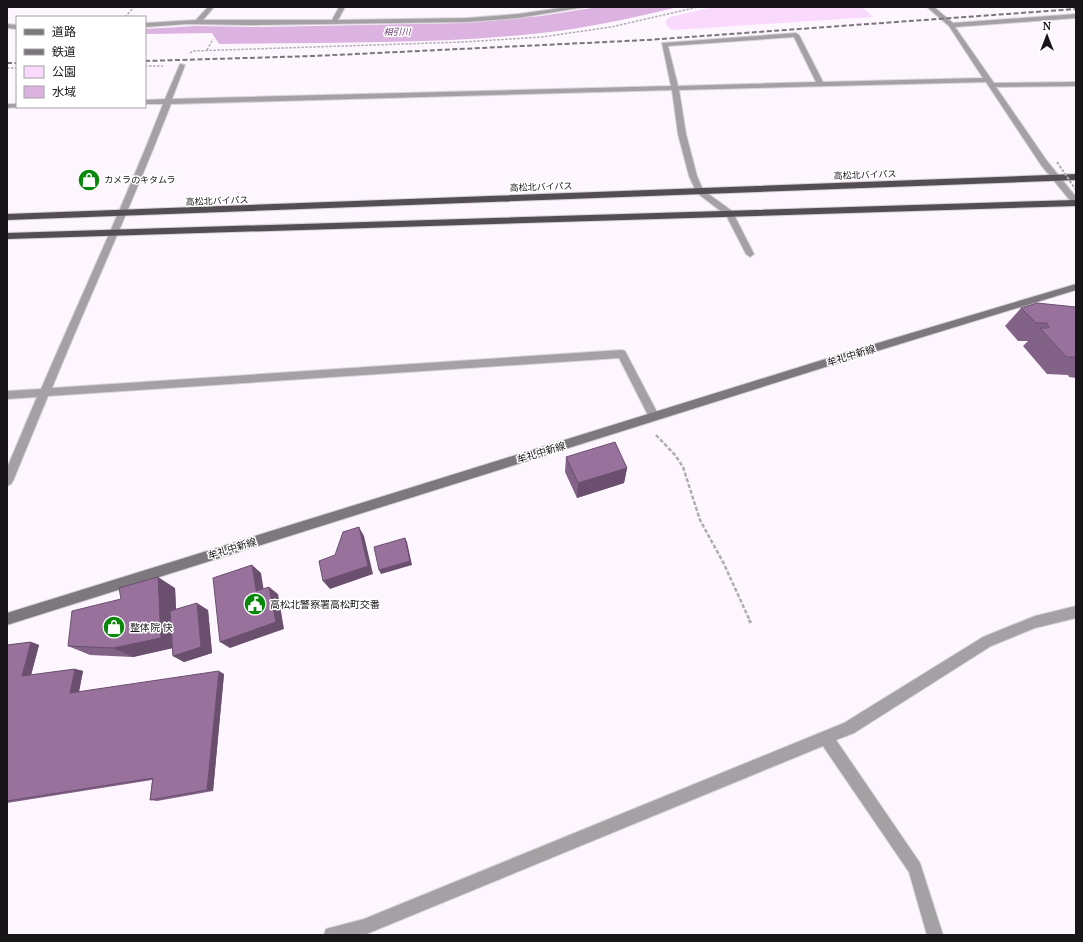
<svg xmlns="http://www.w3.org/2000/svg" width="1083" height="942" font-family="'PT Serif','Noto Sans JP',serif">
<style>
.green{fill:#f9dafd}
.water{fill:#dbb2e0}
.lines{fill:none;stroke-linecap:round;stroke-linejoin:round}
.minor-casing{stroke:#d8d2d9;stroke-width:2}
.secondary-casing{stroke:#d8d2d9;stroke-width:2}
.trunk-casing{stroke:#d8d2d9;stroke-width:2}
.path-far2{stroke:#b1abb2;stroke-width:1.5;stroke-dasharray:2.5 1.5;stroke-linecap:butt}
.path-far1{stroke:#b1abb2;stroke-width:2.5;stroke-dasharray:4 2;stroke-linecap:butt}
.path{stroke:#b1abb2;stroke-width:3;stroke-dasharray:5 2.5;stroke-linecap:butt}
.minor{fill:#a4a1a5;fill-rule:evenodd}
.secondary{fill:#7c787d;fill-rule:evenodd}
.trunk{fill:#544e54;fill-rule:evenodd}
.rail{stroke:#7a757b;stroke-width:2;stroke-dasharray:5 2.5;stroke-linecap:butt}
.path-bridge{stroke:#b1abb2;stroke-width:2;stroke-dasharray:3 1.5;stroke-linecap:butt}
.wall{fill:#836287}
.shaded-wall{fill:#6a506e}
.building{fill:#98729d;stroke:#6a506e}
.labels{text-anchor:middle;stroke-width:3;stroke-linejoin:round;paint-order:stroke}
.far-water-label{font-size:9px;font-style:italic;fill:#64326b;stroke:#fff}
.far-street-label{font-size:9px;fill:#181518;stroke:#fff}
.far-poi-label{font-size:9px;fill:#181518;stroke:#fff;text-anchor:start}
.street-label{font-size:10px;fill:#181518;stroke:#fff}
.poi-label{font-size:10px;fill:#181518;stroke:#fff;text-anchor:start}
</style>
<rect width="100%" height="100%" fill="#fdf6fe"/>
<path class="green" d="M713,7H862L873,17L674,30L669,28L666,24V20L670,17Z"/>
<path class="water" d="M598,7H678C633,18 587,28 541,33C435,45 326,42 219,44L212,33L145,34V29L195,26L263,27L467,23L541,16Z"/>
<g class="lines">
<g class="minor-casing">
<path id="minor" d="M208,7H214L203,20H332L339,7H345L338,20L467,18L518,14L568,7H585L518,18L467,22L250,25L187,24L145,27V23L196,20Z
M927,7H934L953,23L1076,14V18L955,27L994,83L1076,82V86L996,87L1047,161L1076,197V205L1073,204L1041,165L986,82L679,90L686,134L697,176L703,190L732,211L754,254L750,257L746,254L726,215L697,193L689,176L678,134L672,90L171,104C134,200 91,293 52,388L622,350L625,351L659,416L654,420L650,419L619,358L48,396L13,481L11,484L7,486V468L37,397L7,399V391L41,389C82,294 126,200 163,104H145V100L165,99L180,64L185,65L172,99L671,86L662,43L796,33L799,35L823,82L983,78L949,26ZM794,37L816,82L678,86L668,46Z
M7,24L17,25V29L7,28Z
M7,104H17V107H20L7,108Z
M1076,606V618L1035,628L991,646L854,733L836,740L920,863L943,935H927L909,872L823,746L364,935H324L326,929L364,919L844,723L983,637L1035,616Z"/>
</g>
<g class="secondary-casing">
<path id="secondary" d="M1076,284V290L851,359L7,625V613L851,351Z"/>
</g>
<g class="trunk-casing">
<path id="trunk" d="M1076,174V180L7,220V214Z
M1076,200V206L7,239V233Z"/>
</g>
<path class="path-far2" d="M125,17L134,7
M207,50L213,39
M190,53L193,51L463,42L542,37L611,27L698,7
M145,66H163
M7,68H17"/>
<path class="path-far1" d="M656,435L675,455L683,467L700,520L724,564L750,621"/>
<path class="path" d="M749,620L751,623"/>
<use href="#minor" class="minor"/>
<use href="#secondary" class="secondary"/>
<use href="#trunk" class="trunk"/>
<path class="rail" d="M145,61L314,56L647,40L1076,9
M7,63H17"/>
<path class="path-bridge" d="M1057,162L1076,190"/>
</g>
<path class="wall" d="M1076,307V378L1069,377L1068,375L1047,374L1023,346L1028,341H1018L1005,326L1021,308Z
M566,457L627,468L624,483L577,498L565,472Z
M175,588L176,609L208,610L212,653L184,662L173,656L172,648L133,657L90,655L68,646Z
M31,642L39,645L31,675L75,669L83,671L79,692L224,674L213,791L157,801L150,800L152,780L7,803V645Z"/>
<path class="shaded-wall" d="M627,468L624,483L577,498L578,483Z
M359,527L364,536L373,574L330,589L323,581Z
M405,538L407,542L412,565L381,574L379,570Z
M252,565L261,573L265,598L256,591Z
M158,577L175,588L178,647L133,657L113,648Z
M269,587L278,594L284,629L230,648L220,642Z
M197,603L208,610L212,653L184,662L173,656Z
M31,642L39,645L30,679L22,676Z
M75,669L83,671L78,696L70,693Z
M219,671L224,674L213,791L207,790Z"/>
<path class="building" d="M1037,303L1076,307V357H1066L1040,328H1049L1047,323H1036L1021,308Z
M615,442L627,468L578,483L566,457Z
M359,527L368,566L323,581L319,561L335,555L343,532Z
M405,538L410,561L379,570L374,547Z
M252,565L256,591L269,587L276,622L220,642L213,578Z
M158,577L161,638L113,648L68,646L72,611L121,599L119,588Z
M197,603L201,647L173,656L170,611Z
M31,642L22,676L75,669L70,693L219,671L207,790L150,800L153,778L7,801V645Z"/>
<defs>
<g id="shop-disc" transform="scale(1.15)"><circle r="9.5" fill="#09870b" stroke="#fff"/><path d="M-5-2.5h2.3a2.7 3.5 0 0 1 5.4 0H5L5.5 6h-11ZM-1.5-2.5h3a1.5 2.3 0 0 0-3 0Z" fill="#fff"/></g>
<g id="civic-disc" transform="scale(1.15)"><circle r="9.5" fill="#09870b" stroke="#fff"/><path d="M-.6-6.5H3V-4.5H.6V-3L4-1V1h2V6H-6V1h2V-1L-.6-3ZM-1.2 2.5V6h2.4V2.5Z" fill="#fff"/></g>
</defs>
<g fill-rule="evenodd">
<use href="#shop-disc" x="89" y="180"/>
<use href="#civic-disc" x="255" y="604"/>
<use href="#shop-disc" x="114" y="627"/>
</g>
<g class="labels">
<g class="far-water-label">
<text x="397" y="35">相引川</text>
</g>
<g class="far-street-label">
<text transform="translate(865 175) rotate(-2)" y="3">高松北バイパス</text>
<text transform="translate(541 187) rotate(-2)" y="3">高松北バイパス</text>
<text transform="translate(217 201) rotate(-2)" y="3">高松北バイパス</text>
</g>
<g class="far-poi-label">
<text x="104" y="183">カメラのキタムラ</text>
</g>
<g class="street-label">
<text transform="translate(851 355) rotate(-17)" y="4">牟礼中新線</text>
<text transform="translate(541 452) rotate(-17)" y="4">牟礼中新線</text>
<text transform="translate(232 548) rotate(-17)" y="4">牟礼中新線</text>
</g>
<g class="poi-label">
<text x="270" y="608">高松北警察署高松町交番</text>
<text x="130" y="631">整体院 快</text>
</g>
</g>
<rect width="1083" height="942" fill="none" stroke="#181518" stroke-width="16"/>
<rect x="16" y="16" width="130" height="92" fill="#ffffff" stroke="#a3a1a3"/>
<rect x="24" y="29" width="20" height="6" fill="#7c787d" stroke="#a3a1a3"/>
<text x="52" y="36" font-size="12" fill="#181518">道路</text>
<rect x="24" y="49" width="20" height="6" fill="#7a757b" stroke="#a3a1a3"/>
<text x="52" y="56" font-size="12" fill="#181518">鉄道</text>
<rect x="24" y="66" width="20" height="12" fill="#f9dafd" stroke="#a3a1a3"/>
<text x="52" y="76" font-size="12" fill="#181518">公園</text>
<rect x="24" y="86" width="20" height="12" fill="#dbb2e0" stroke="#a3a1a3"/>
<text x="52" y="96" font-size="12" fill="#181518">水域</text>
<g transform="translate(1047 36)" stroke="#ffffff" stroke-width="3" paint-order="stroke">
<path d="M0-3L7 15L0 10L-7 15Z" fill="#181518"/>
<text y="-6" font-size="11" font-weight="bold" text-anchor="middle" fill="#181518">N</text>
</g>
</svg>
